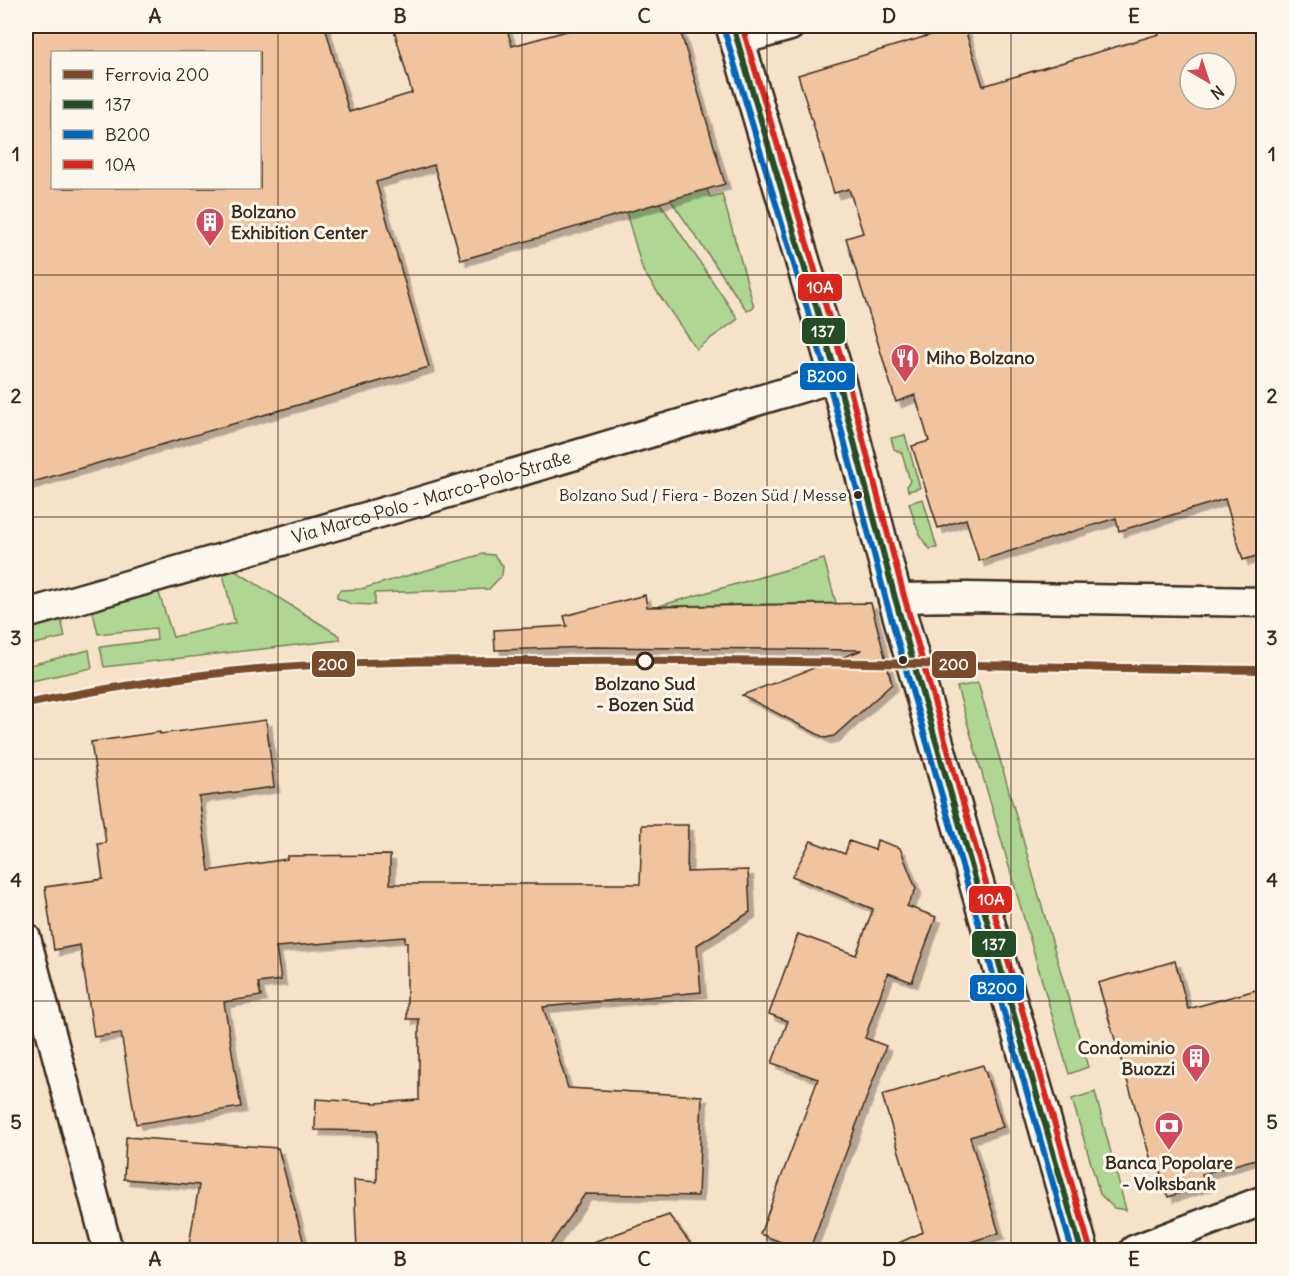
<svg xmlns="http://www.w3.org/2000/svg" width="1289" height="1276" font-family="Delius,sans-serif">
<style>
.built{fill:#f6e1c9;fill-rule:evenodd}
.green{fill:#afd693;stroke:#758058;stroke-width:1.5}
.building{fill:#efc49e;stroke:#3b2a1e;stroke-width:1.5;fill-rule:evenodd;filter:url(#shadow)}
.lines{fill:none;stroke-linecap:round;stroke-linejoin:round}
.minor-casing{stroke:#3b2a1e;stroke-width:33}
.major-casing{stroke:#3b2a1e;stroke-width:38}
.minor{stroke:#fbf7ec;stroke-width:28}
.major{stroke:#fbf7ec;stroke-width:33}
.bus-1-casing{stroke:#fbf7ec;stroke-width:10}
.bus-2-casing{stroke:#fbf7ec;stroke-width:10}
.bus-3-casing{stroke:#fbf7ec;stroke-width:10}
.bus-1{stroke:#254d25;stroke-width:6}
.bus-2{stroke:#0065bd;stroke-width:6}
.bus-3{stroke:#d9261c;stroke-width:6}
.rail-1-casing{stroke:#fbf7ec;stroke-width:12}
.rail-1{stroke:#7a4b2a;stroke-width:8}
.grid{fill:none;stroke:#3b2a1e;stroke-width:1.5;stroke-opacity:0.55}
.bus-dot{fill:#3b2a1e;stroke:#fbf7ec;stroke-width:2}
.stop-dot{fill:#fbf7ec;stroke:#3b2a1e;stroke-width:3}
.labels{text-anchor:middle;stroke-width:6;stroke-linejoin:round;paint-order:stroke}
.bus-label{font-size:16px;fill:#3b2a1e;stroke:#fbf7ec;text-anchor:end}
.poi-label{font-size:18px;font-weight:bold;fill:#3b2a1e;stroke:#fbf7ec;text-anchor:start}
.street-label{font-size:18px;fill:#3b2a1e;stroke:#fbf7ec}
.stop-label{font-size:18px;font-weight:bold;fill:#3b2a1e;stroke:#fbf7ec}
.line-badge{stroke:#fbf7ec;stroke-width:2}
.badge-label{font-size:16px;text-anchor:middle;font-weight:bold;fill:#fff}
.neatline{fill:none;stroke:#3b2a1e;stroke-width:2}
.grid-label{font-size:20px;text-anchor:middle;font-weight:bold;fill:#3b2a1e}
</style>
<defs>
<filter id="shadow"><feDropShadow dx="5.5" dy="5.5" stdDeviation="0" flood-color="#0004"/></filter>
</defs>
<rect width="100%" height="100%" fill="#f9eddc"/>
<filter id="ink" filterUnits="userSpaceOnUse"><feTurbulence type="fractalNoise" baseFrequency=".0167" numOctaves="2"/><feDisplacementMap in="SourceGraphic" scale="12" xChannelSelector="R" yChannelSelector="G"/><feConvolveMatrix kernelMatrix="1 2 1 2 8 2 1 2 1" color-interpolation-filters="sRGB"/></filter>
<g filter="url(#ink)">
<path class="built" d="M26,26H1263V1250H26ZM52,52H260V188H52ZM1190,63H1226V99H1190Z"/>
<path class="green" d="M707,189L710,197L722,194L754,307L747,311L670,199Z
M660,203L738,319L696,349L643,271L626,212Z
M905,435L920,488L908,491L907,486L910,481L902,453L894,449L891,438Z
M923,499L937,548L930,549C918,537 914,519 909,503Z
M483,554L494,555L503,566L502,575L489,589L375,593V605L351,604L337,598V594L340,590L361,589Z
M824,559L836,603L659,606Z
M234,570L340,636V640L104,667L100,647L157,640L156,628L98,634L92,608L158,590L173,637L235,623L223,574L228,571Z
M61,619L65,637L26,646V630Z
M89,650L92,668L26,682V666Z
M978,683L1088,1067L1069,1074L957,687Z
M1095,1092L1126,1210L1114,1208L1100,1194L1072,1099Z"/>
<path class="building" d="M26,26H325L349,112L412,93L393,26H506L512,46L585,26H679L725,184L461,260L434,165L376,182L429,367L26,484ZM52,52H260V188H52Z
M960,26H964L983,86L1159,34L1156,26H1263V554L1243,560L1225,499L1119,531L1116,518L979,561L966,519L938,528L912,446L929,441L915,395L896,402L846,238L863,233L849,189L834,193L798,75ZM1190,63H1226V99H1190Z
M645,595L647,607L871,603L892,684L834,736L825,738L742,695L862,650L594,647L495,650L494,630L567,626L564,616Z
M266,720L274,787L199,797L209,871L287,859V856L390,855V884H640L642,825H688L687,872L748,870L750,912L697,945L701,992L543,1007L568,1088L702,1096L698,1196L585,1194L546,1251H357L354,1180L377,1182V1131L315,1130L316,1099L376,1103L419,1100V1019H407V942H405V937L276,947L281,980L258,983L261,996L224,1002L241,1107L136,1124L121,1033L94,1037L80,945L54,950L45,887L103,879L98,844L106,843L91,742L160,732V734Z
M877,840L900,848L916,889L907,906L936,917L912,982L888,973L865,1038L886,1046L809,1251H804L760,1234L818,1079L772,1063L788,1021L769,1014L798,934L856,955L873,909L792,876L811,841L845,854L849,841L875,850Z
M1175,961L1188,1009L1256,990L1263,1012V1157L1202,1174L1206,1185L1168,1197L1156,1158L1151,1160L1098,983Z
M983,1065L1003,1127L970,1137L999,1233L970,1242L972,1251H881L923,1232L882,1095Z
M126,1137L278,1148L306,1251H188L199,1185L124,1179Z
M669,1215L696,1251H579V1247Z"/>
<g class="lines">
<g class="minor-casing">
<g id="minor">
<path d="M737,41L790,26"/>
<path d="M895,598L967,597L1264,602"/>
<path id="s1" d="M26,614L418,502L837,377"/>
<path d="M26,938L108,1250"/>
<path d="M1134,1250L1264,1200"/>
</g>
</g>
<g class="major-casing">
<path id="major" d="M733,26L837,377L895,598L1081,1250"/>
</g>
<use href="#minor" class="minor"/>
<use href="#major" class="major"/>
<g class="bus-1-casing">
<path id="bus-1" d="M733,26L837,377L895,598L1081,1250"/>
</g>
<g class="bus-2-casing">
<path id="bus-2" d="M724,29L828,379L886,600L1072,1250"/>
</g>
<g class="bus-3-casing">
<path id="bus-3" d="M742,26L846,374L904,596L1090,1248"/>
</g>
<use href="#bus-1" class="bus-1"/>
<use href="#bus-2" class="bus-2"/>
<use href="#bus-3" class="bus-3"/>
<g class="rail-1-casing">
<path id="rail-1" d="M26,704C116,686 206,672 297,666C391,660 484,661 578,661C806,659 1035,668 1264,670"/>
</g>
<use href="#rail-1" class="rail-1"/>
</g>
</g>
<path class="grid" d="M278,26V1250M522,26V1250M767,26V1250M1011,26V1250M26,275H1264M26,517H1264M26,759H1264M26,1001H1264"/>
<defs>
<g id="building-pin" transform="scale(1.5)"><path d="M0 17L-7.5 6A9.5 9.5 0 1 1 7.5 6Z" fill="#d1495b" stroke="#fbf7ec"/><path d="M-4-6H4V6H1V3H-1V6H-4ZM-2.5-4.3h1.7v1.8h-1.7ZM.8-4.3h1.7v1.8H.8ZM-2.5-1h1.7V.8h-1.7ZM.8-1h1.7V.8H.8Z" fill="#fff"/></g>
<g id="restaurant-pin" transform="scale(1.5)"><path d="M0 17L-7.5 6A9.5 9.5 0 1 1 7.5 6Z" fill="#d1495b" stroke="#fbf7ec"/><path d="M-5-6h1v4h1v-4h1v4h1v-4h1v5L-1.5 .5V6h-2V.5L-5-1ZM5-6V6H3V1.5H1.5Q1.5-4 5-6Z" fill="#fff"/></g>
<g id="bank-pin" transform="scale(1.5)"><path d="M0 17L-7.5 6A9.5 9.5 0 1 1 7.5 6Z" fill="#d1495b" stroke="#fbf7ec"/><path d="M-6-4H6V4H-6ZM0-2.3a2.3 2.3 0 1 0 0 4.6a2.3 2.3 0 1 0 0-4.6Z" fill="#fff"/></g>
</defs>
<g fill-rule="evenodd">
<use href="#building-pin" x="210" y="222"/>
<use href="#restaurant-pin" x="905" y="358"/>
<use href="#building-pin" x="1196" y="1058"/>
<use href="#bank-pin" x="1169" y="1126"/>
</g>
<g class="bus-dot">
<circle cx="858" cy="495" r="5"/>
<circle cx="903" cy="660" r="5"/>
</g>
<circle class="stop-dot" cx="645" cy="661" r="8"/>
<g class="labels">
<g class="bus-label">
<text x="847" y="501">Bolzano Sud / Fiera - Bozen Süd / Messe</text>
</g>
<g class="poi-label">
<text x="231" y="218">Bolzano<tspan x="231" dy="21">Exhibition Center</tspan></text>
<text x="926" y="364">Miho Bolzano</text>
<text x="1175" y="1054" text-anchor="end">Condominio<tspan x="1175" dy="21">Buozzi</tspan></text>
<text x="1169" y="1169" text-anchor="middle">Banca Popolare<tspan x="1169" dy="21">- Volksbank</tspan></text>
</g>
<g class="street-label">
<text dy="6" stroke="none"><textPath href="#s1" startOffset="422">Via Marco Polo - Marco-Polo-Straße</textPath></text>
</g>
<g class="stop-label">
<text x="645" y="690">Bolzano Sud<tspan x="645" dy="21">- Bozen Süd</tspan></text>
</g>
</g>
<g class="line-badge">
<rect x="797" y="273" width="46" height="29" rx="6" fill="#d9261c"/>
<rect x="801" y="317" width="45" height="28" rx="6" fill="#254d25"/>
<rect x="799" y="362" width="57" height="29" rx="6" fill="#0065bd"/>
<rect x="311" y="650" width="45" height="28" rx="6" fill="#7a4b2a"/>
<rect x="931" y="650" width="46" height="29" rx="6" fill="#7a4b2a"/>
<rect x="968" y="885" width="45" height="29" rx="6" fill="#d9261c"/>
<rect x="971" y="930" width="46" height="28" rx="6" fill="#254d25"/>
<rect x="969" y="974" width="56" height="28" rx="6" fill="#0065bd"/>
</g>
<g class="badge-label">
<text x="820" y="293">10A</text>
<text x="823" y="337">137</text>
<text x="827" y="382">B200</text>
<text x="333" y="670">200</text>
<text x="954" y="670">200</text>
<text x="991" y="905">10A</text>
<text x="994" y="950">137</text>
<text x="997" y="994">B200</text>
</g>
<rect width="1289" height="1276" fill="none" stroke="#fbf7ec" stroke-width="66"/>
<rect x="51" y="51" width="210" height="138" fill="#fbf7ec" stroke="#aea59a" stroke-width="1.5"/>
<rect x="63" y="70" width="30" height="9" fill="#7a4b2a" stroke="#aea59a" stroke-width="1.5"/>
<text x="105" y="81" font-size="18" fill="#3b2a1e">Ferrovia 200</text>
<rect x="63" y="100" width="30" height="9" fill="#254d25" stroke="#aea59a" stroke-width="1.5"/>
<text x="105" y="111" font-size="18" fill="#3b2a1e">137</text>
<rect x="63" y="130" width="30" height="9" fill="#0065bd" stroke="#aea59a" stroke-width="1.5"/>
<text x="105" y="141" font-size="18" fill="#3b2a1e">B200</text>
<rect x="63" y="160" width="30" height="9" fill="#d9261c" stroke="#aea59a" stroke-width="1.5"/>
<text x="105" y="171" font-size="18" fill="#3b2a1e">10A</text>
<g transform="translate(1208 81) rotate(141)"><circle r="28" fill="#fbf7ec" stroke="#aea59a" stroke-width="1.5"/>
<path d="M0-4.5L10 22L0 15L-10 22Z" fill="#d1495b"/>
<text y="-9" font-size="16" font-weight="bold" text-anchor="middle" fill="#3b2a1e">N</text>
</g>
<rect x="33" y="33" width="1223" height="1210" class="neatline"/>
<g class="grid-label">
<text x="155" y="23">A</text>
<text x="400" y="23">B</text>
<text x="644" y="23">C</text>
<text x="889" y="23">D</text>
<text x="1134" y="23">E</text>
<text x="16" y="161">1</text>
<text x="1272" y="161">1</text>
<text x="16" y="403">2</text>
<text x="1272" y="403">2</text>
<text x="16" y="645">3</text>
<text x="1272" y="645">3</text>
<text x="16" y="887">4</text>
<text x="1272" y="887">4</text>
<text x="16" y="1129">5</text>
<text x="1272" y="1129">5</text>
<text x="155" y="1266">A</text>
<text x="400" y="1266">B</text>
<text x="644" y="1266">C</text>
<text x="889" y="1266">D</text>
<text x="1134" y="1266">E</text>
</g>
</svg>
